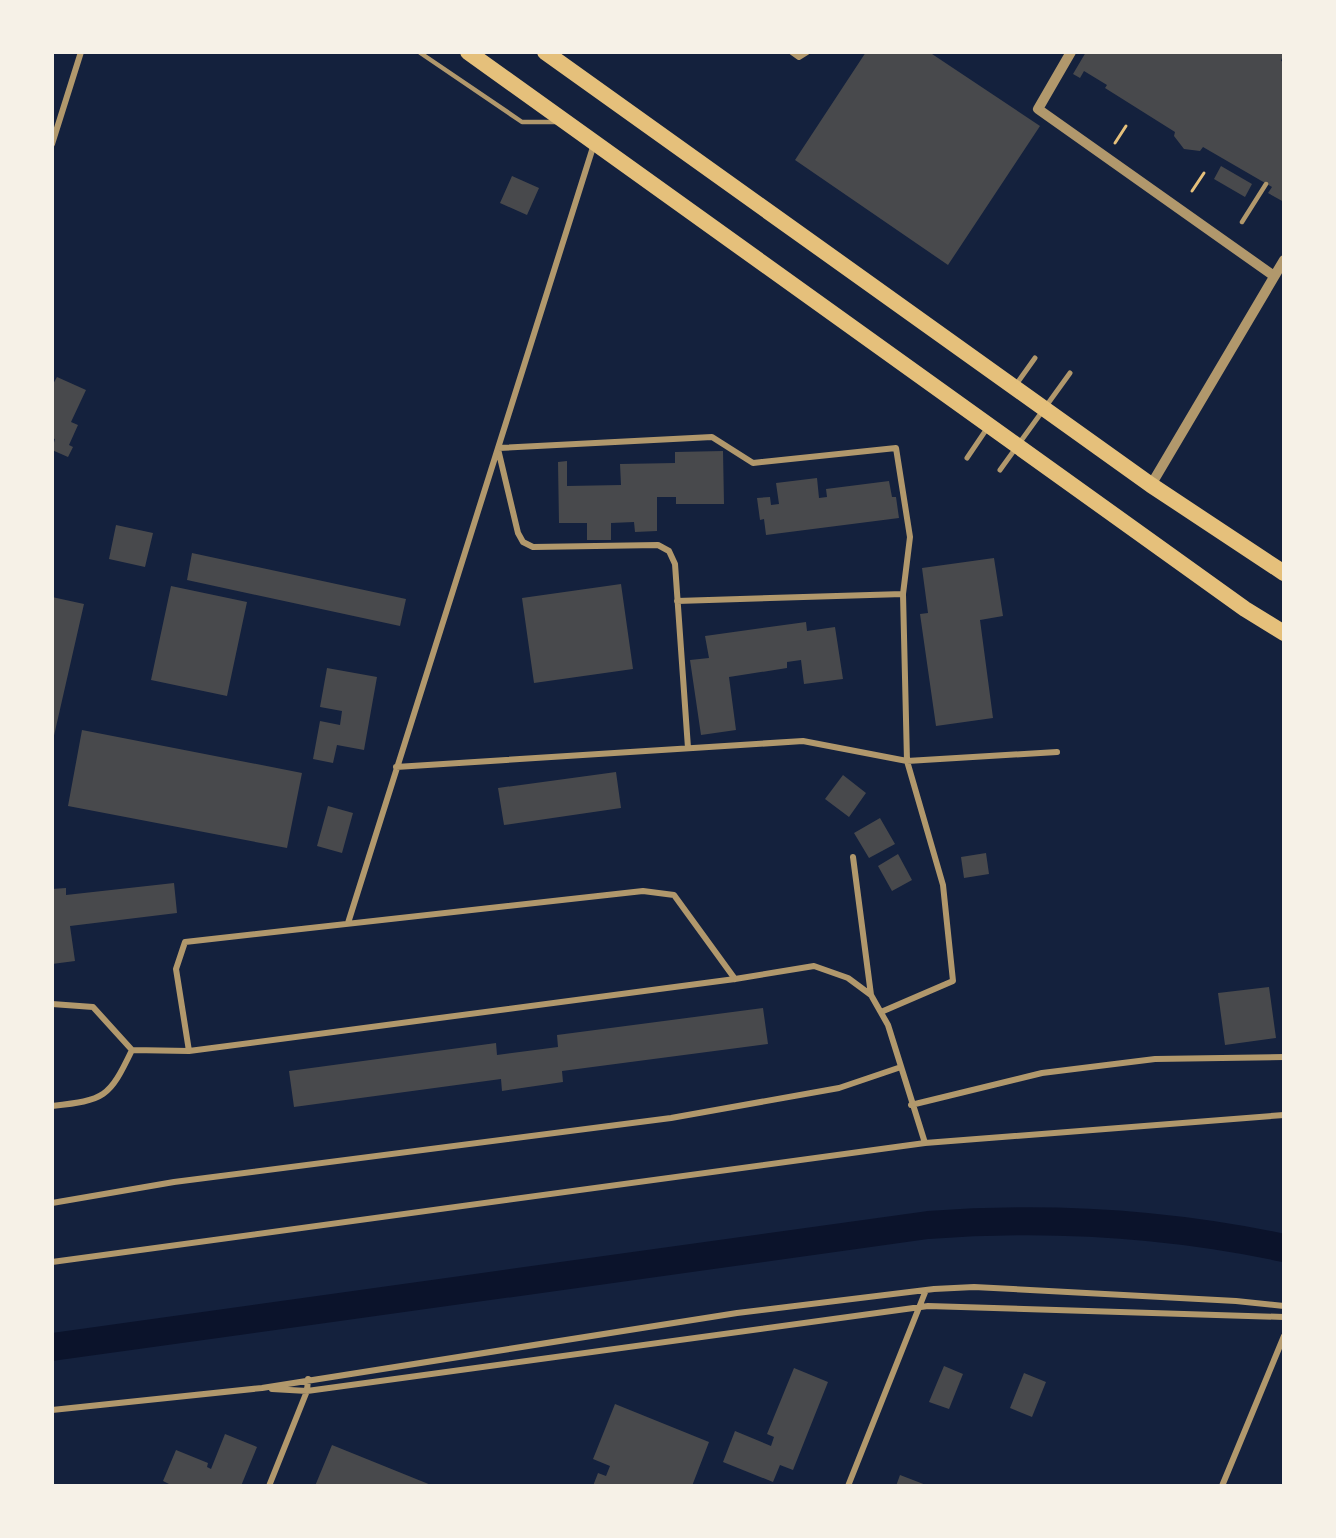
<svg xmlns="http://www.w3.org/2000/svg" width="1336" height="1538" font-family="'DejaVu Sans',sans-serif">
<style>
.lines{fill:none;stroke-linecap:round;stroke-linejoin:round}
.river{stroke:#0b132b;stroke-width:28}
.building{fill:#48494c}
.path{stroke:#e5c07b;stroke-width:3}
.service{stroke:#b1986c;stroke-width:4.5}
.pedestrian{stroke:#b1986c;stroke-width:5}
.minor{stroke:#b1986c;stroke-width:6}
.tertiary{stroke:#b1986c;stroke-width:10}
.trunk{stroke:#e5c07b;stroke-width:16}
</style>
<rect width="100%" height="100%" fill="#14213d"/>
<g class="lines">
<path class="river" d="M52,1347L928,1225C1048,1216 1166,1223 1284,1248"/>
</g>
<path class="building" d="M866,52H929L1040,126L948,265L795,160Z
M1086,52H1284L1281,61L1284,62V202L1268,193L1272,187L1203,147L1200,151L1184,149L1174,136L1175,132L1105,88L1107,85L1084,71L1080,78L1073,74Z
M1221,166L1252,184L1245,197L1214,179Z
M512,176L539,188L527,215L500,203Z
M57,377L86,390L71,422L78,425L69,445L73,447L68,457L52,450L55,439L52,438V386Z
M723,451L724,504H676V497H657V531L635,532L634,522L611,523V540H587V523H559L558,462L567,461V486L621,485L620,464L675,463V452Z
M817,478L819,498L827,497L826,489L889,481L892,497H896L899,518L766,535L764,519L760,520L757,498L770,497L771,505L779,504L776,483Z
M116,525L153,533L145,567L109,559Z
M192,553L406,599L400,626L187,580Z
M994,558L1003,616L980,620L993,718L936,726L920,614L928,613L922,568Z
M621,584L633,669L534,683L522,598Z
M171,586L247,602L227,696L151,680Z
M52,597L84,604L53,740H52Z
M806,622L807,631L835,627L843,679L804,684L801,660L787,662V668L729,677L736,730L701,735L690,660L709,658L705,636Z
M327,668L377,677L364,750L337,745L333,763L313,759L320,721L340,725L342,711L320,707Z
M82,730L302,773L287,848L68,806Z
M616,772L621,808L504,825L498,788Z
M843,775L866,793L849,817L825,799Z
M328,806L353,813L342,853L317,846Z
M880,818L895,844L869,858L854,833Z
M986,853L989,874L964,878L961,857Z
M898,854L912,880L892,891L878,866Z
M174,883L177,913L70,926L75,961L52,964V889L66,888V895Z
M1269,987L1276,1038L1225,1045L1218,993Z
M763,1008L768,1044L562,1071L563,1082L502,1091L501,1079L294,1107L289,1071L496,1043L497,1055L558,1047L557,1035Z
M944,1366L963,1374L949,1409L929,1402Z
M794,1368L828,1382L793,1470L780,1465L773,1482L723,1462L735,1431L771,1446L774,1437L767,1434Z
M1024,1373L1046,1382L1032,1417L1010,1408Z
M615,1404L709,1442L692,1486H593L598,1473L606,1476L610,1466L593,1459Z
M225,1434L257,1447L241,1486H173L163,1481L176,1450L208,1463L207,1467L211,1469Z
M332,1445L431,1485V1486H315Z
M900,1475L926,1485V1486H896Z"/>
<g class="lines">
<path class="path" d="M1115,143L1126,126
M1192,191L1204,173"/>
<path class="service" d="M419,52L522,122H557
M1242,222L1266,184"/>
<path class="pedestrian" d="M1015,386L1035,358
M967,458L988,427
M1000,470L1070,373"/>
<path class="minor" d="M792,52L799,57L807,52
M52,144L81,52
M498,448L712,437L753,463L896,448L910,537L903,594L907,761L943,885L953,981L881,1012
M498,449L518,533L523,542L533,547L658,545L669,551L675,564L688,748
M677,601L903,594
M396,767L803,741L907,761L1057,752
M853,857L871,995
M348,923L594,144
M52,1004L93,1007L132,1050L189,1051L735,979L814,966L848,978L871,995L888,1025L925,1143
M189,1051L176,969L185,942L643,891L674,895L735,979
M911,1105L1042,1073L1155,1059L1284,1057
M52,1106C105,1100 109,1098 132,1050
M52,1203L174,1182L671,1118L839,1088L901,1067
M52,1262L925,1143L1284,1115
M272,1389L307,1391L928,1306L1284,1317
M52,1410L262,1388L737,1313L934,1289L974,1287L1236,1301L1284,1306
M269,1486L307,1391L308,1379
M848,1486L926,1290
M1222,1486L1284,1336"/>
<path class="tertiary" d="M1071,52L1038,109L1274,276
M1151,485L1284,260"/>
<path class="trunk" d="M468,52L1245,609L1284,633
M545,52L1151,485L1284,573"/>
</g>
<rect width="1336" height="1538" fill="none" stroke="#f6f1e7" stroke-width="108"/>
</svg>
